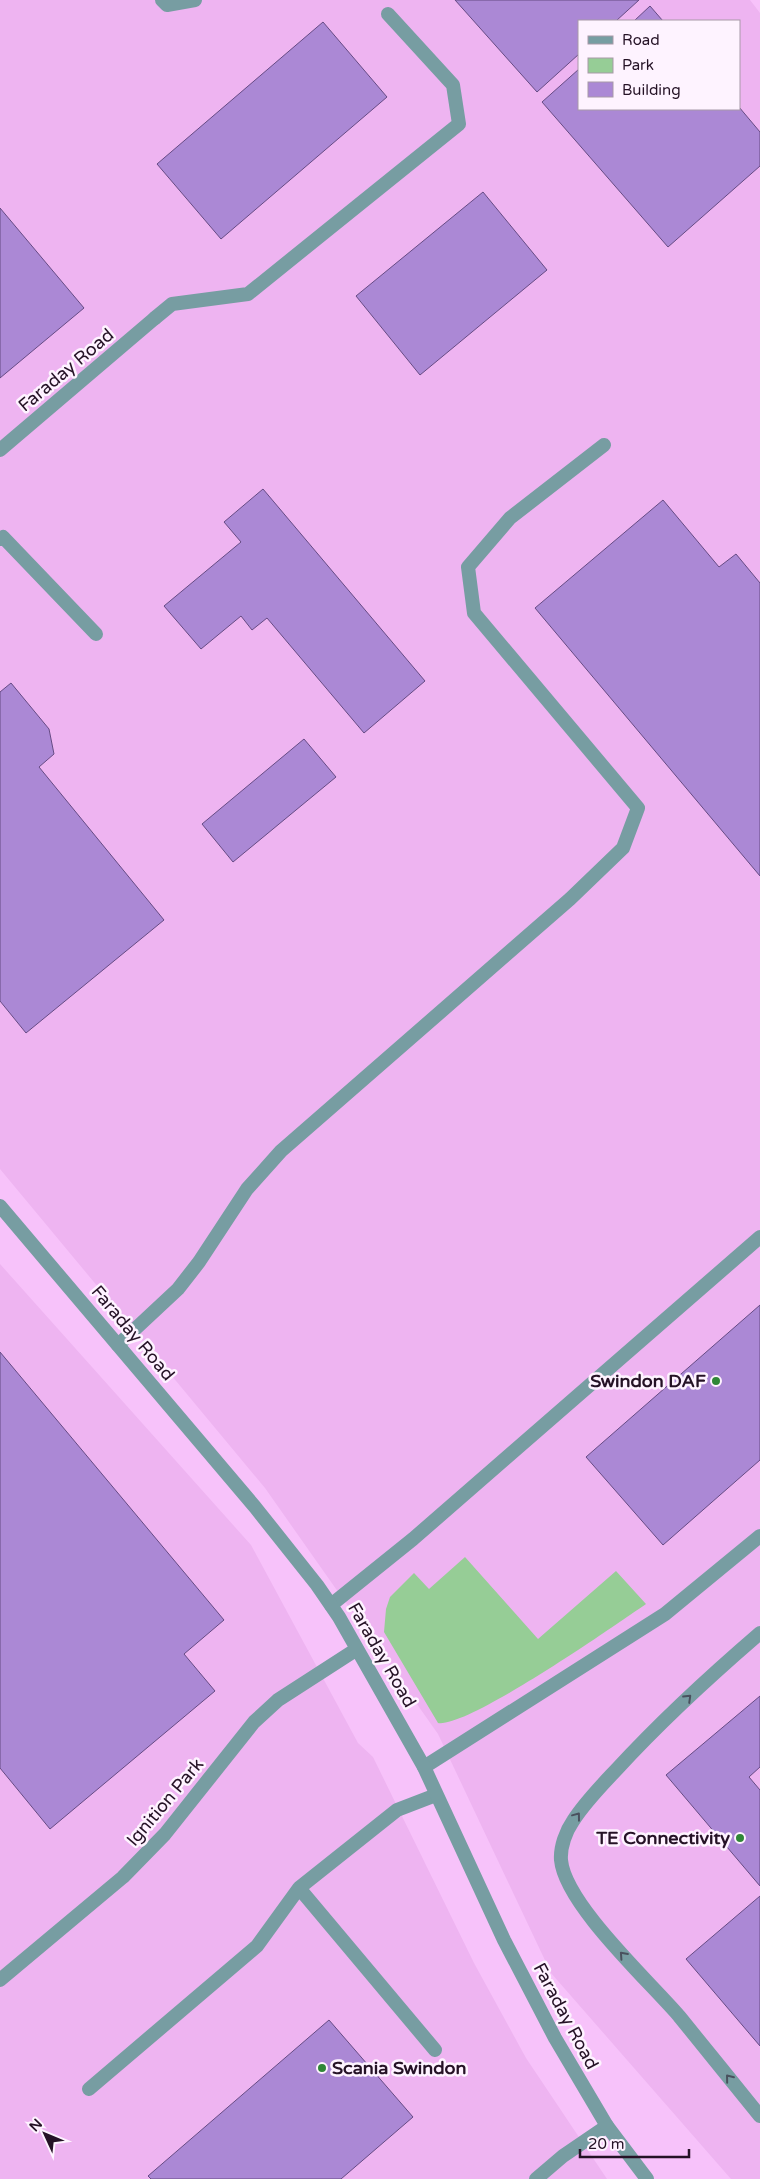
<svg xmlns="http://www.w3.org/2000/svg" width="760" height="2179" font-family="'Varela Round',sans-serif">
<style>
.built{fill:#eeb4f1;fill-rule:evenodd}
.green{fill:#96cd96}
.building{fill:#ab88d5;stroke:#664b84}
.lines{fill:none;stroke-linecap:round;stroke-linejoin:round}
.service{stroke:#779da2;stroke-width:14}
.minor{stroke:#779da2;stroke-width:14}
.oneway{stroke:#4a515e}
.poi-dot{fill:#2f8737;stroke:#fef3ff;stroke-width:2}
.labels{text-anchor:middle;stroke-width:5;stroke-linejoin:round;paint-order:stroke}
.street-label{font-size:18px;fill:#251226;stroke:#fef3ff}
.poi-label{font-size:18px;font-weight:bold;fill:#251226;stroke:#fef3ff;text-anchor:end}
</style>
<rect width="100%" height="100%" fill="#f7c2fa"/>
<path class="built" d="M0,0H750L760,13V2179H731L551,1973L438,1734L265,1488L0,1169ZM579,21H739V109H579Z
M0,1264L251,1545L358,1743L373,1757L474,1963L526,2058L607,2179H0Z"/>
<path class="green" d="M465,1557L538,1639L616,1571L646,1604C614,1626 468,1728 438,1723L384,1632L386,1609L390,1597L414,1573L429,1589Z"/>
<path class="building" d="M455,0H639L616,21H579V54L537,92Z
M650,6L663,21H634Z
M323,22L387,97L221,239L157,164Z
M579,69V109L739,107L760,132V166L668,247L542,102Z
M483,192L547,270L420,375L356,296Z
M0,208L84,308L0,378Z
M263,489L425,681L364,733L267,618L252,630L241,616L201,649L164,606L241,542L224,522Z
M663,500L719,567L736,554L760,583V876L535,608Z
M11,683L49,729L54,754L39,767L164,920L26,1033L0,1001V692Z
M304,739L336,777L233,862L202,824Z
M760,1305V1460L663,1545L586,1457Z
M0,1352L224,1620L184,1654L215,1691L50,1829L0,1768Z
M760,1696V1767L749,1777L760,1790V1886L666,1775Z
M760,1896V2046L686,1959Z
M329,2020L413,2117L341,2179H151L148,2176Z"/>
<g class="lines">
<path class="service" d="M162,0L167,5L195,0
M155,318L172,304L248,294L459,124L453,85L388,14
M0,539L3,537L96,634
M118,1345L178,1289L199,1262L247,1189L281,1151L570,899L623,848L638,808L474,613L468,567L510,518L604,445
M331,1605L413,1539L760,1237
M760,1633C710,1676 662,1720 617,1769C602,1785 585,1802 573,1821C566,1831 560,1847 561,1860C565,1904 649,1981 679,2016C706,2049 733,2083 760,2116
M424,1767L665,1614L760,1536
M435,2050L299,1888L397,1810L436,1795
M89,2089L257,1946L299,1888
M536,2179L563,2156L607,2126"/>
<path class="minor" d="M0,450L155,318
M0,1206L255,1507L317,1585L339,1617L424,1767L504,1940L555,2038L607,2126L647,2179
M0,1980L123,1877L165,1834L254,1722L278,1700L357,1649"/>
</g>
<defs><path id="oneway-chevron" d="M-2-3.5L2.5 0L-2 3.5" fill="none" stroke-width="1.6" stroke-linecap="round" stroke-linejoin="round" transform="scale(1.25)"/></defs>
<g class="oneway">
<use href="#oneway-chevron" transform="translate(688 1698) rotate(-44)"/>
<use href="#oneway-chevron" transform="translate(577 1816) rotate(-53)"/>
<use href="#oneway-chevron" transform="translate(623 1955) rotate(-132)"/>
<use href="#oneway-chevron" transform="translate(729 2078) rotate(-129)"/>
</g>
<g class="poi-dot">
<circle cx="716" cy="1381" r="5"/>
<circle cx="740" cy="1838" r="5"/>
<circle cx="322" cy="2068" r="5"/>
</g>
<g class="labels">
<g class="street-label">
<text transform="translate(66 370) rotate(-40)" y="6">Faraday Road</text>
<text transform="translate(133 1333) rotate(50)" y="6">Faraday Road</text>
<text transform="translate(382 1655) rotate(60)" y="6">Faraday Road</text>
<text transform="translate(165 1802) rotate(-50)" y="6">Ignition Park</text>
<text transform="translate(566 2016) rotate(62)" y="6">Faraday Road</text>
</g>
<g class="poi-label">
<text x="706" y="1387">Swindon DAF</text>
<text x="730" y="1844">TE Connectivity</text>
<text x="332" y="2074" text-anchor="start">Scania Swindon</text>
</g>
</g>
<rect x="578" y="20" width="162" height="90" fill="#fef3ff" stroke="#a799a8"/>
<rect x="588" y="36" width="25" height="8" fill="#779da2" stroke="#a799a8"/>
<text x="622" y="45" font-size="15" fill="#251226">Road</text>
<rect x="588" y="58" width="25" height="15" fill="#96cd96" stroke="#a799a8"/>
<text x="622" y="70" font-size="15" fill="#251226">Park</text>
<rect x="588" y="82" width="25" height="15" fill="#ab88d5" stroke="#a799a8"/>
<text x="622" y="95" font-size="15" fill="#251226">Building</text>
<g transform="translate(45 2134) rotate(314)" stroke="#fef3ff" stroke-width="4" paint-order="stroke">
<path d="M0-4L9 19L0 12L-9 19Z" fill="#251226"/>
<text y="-8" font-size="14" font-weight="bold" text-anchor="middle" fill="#251226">N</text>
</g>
<path d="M580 2149v8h109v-8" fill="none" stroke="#251226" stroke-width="2.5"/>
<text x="588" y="2149" font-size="15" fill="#251226" stroke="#fef3ff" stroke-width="4" paint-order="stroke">20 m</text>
</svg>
